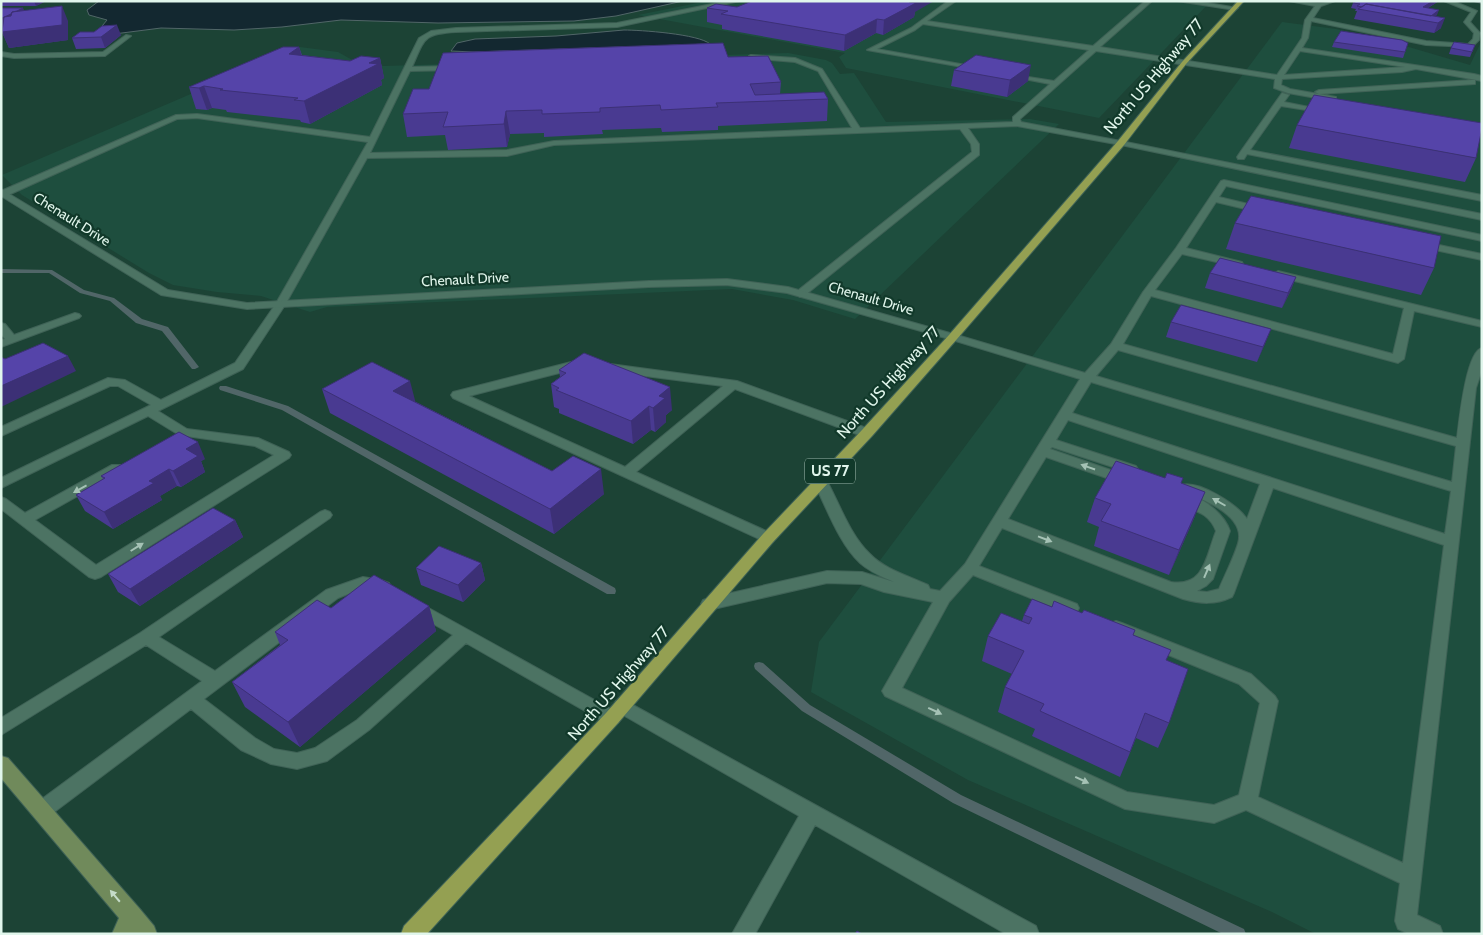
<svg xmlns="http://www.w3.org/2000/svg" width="1483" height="935" font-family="Cabin,sans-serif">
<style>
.built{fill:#1e4e3e}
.water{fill:#132830;stroke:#516668}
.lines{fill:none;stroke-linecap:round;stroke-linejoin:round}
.stream{fill:#516668;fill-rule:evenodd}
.service-casing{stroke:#3f6256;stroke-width:2}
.minor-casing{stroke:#3f6256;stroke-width:2}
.secondary-casing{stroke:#3f6256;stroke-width:2}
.primary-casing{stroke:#3f6256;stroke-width:2}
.service{fill:#4c7363;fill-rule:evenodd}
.minor{fill:#4c7363;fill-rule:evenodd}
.secondary{fill:#708a5b;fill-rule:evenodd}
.primary{fill:#94a052;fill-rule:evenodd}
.wall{fill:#493a91}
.shaded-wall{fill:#3c3076}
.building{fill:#5544a9;stroke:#3c3076}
.oneway{fill:#a5c2b5}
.oneway2{fill:#c5dbc8}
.labels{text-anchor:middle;stroke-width:4.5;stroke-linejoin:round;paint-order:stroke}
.far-street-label{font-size:14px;fill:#e1f6ec;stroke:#11392a}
.shield{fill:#11392a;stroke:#a3bdb2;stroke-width:1}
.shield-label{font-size:15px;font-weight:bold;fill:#e1f6ec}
.street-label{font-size:16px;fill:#e1f6ec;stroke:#11392a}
</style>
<rect width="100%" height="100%" fill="#1c4335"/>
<path class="built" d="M707,1H1211L1099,118L846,68L839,57L845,53L638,15Z
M1282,22L1336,29L1385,40L1470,65L1482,40V934H1316L1272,912L968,780L811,692L819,642Z
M300,47L338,52L356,62L384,66L788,53L826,60L832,63L840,74L854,73L886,122L1030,119L1059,124L855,319L793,300L732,289L327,307L310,312L261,296L217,292L173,285L149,273L22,195L2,175Z"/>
<path class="water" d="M99,1H683L616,16L574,21L438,23L341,20L282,27L234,30L161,28L114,34L98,31L107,20L89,15L87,10Z
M624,30C640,30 699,34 710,44L474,52L451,51L457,43L475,39L556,36Z"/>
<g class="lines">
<path class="stream" d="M1473,1L1482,2V4L1474,2Z
M1,269L52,270L84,290L114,298L142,319L168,327L199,367L195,369H192L162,331L136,323L110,301L80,293L49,273H1Z
M220,386H226L288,406L615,588L616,591L615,594H607L282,410L220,390L219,388Z
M759,662L763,663L810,705L961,795L1244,929L1246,934H1223L953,803L802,711L755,669L754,666L755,663Z"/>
<g class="service-casing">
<path id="service" d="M727,1H740L617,27L456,32C423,34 425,38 412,67L455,66L458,68L455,70L410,71L370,153L507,150L554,141L852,128L818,71L795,62L749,58V56L751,55L795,58L822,69L860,128L1013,122V117L1050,84L1009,76V74L1054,81L1089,50L923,24L915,30L877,49L977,67L980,69L979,70L867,50L911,28L948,1H956L927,21L1093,46L1145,1H1152L1100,47L1277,75L1302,38L1305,20L1315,6L1289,1L1319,3L1335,1L1321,6L1313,18L1426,41L1468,44L1473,39L1474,33L1464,22L1471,12L1444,1H1453L1477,11L1470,22L1480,33L1479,40L1472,47L1426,45L1311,21L1308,38L1302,48L1474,74L1482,76V81L1416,69L1402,72L1282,79L1281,85L1290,89L1336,97V101H1333L1288,93L1274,88L1275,79L1096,51L1020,119L1021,122L1121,141L1482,214V220L1121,145L1017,126L968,128L979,144V155L804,296L800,297L795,294L796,292L972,152L971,144L960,129L554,145L507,156L367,158L285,305L243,369L158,411L187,429L258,438L289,452L291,455L289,458L101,577L95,579L89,577L1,509V497L6,499L25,513L112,465H122L124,468L122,471L35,520L96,565L274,455L255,446L179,435L148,416L1,488V478L151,405L118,386H110L1,436V427L108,378L125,380L161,400L235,363L275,305L368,142L197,118L177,119L6,196H1V191L176,115L197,114L370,137L419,38L431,31L456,28L617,23ZM1300,51L1405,67L1284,75Z
M1177,1H1196L1238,8L1235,10Z
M1472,80H1475V84L1319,94L1315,92L1319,90Z
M1282,93L1289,95L1284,102L1329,111L1325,113L1281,106L1250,150L1482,195V201L1247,154L1244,159H1238L1237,157L1241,151Z
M1224,180L1482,235V241L1226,186L1219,197L1265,208L1267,210L1262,213L1216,202L1186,248L1242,262L1243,264L1238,267L1182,254L1155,290L1393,354L1404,308L1274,276L1273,274L1278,271L1482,321V327L1414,311L1404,359L1398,363L1151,296L1123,344L1457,438C1459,422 1466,351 1482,348V370L1476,388L1417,915L1440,926L1443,934H1409L1398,929L1395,921L1400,883L1246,810L1214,823L1125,809L885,696L882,691L933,602L884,592L861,584L827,583L709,610L703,608L701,604L703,600L709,598L827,571L862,572L894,582C883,577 870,572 860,563C839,544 826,506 813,481L815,478H825L827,481C840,505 850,535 870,554C884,569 909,576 928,585L930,589L940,591L965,564L1080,379L949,339L947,337L949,335H957L1085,373L1111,344L1143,292L1176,248L1221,181ZM1118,350L1456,446L1452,482L1096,376ZM1091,382L1451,491L1445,534L1072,413ZM1068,420L1260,484L1247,519C1237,504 1199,480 1181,485L1179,488L1181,491C1200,498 1241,513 1239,538C1239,547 1223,579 1219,589L1207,592L1197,591L1206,586L1213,579L1230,531C1224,513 1197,490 1177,496L1175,499C1184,512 1206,506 1216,531C1206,556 1205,587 1171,582L1008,519L1046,457L1121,483H1131L1133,480L1131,477L1050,449L1052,447L1131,473L1136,472L1138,469L1136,466L1056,440ZM1273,488L1444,545L1403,863L1258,797L1278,701L1275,696L1251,674L1122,623L1116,621L1110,623L1108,627L1110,631L1239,684L1260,703L1239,795L1214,805L1127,792L902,688L949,602L973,575L1065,612L1071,614L1077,612L1079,608L1077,604L979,566L1002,528L1183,599C1201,604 1215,605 1232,597L1234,593Z
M1420,241L1482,254V260L1416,246L1415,244Z
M75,313L79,314L81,316L79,318L1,347V340L5,339L1,334V323L5,324L14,335Z
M579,360L585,364L583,367L469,396L625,467L723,386L606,371L604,368L606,365L610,364L737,381L872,430L874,433L867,437L862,436L735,389L636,472L773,534L775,538L773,542L768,543L453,398L451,395L453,392Z
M325,510L330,512L332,515L330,518L159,637L215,671L326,590L363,577L381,580L389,583L391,587L389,591L383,593L363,588L338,598L204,699L255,738L274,749L297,753L315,748L357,720L453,635L410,611L408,607L410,603L416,601L618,713L621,718L618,723L612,725L606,723L466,643L369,730L327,761L297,769L271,764L241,750L191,709L49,816L42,819L35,816L32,810L35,804L202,681L146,645L1,735V718L140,633L320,512Z
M622,699L1036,926L1039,934H1006L815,825L755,934H732L799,816L616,711L613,706L616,701Z"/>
</g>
<g class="minor-casing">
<path id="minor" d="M126,35L131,36L105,56L14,58L1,56V52L14,54L103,52Z
M1,189L168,290L247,303L649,281L727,279L788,287L957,335L959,337L957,339H949L787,293L727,285L649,287L247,309L161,295L1,196Z"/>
</g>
<g class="secondary-casing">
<path id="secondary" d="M1,756L8,758L139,908L154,926L157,934H112L119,918L1,778Z"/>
</g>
<g class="primary-casing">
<path id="primary" d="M1238,1H1244L1186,64L1124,145L957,339L872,436L773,542L618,723L427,934H401L404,926L606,713L763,534L862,430L949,335L1118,141L1182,62Z"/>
</g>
<use href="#service" class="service"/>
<use href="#minor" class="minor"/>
<use href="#secondary" class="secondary"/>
<use href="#primary" class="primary"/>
</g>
<path class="wall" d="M1,1H46L36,6H1Z
M1357,1H1439L1428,8L1437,15L1435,16L1441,28L1434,33L1354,19L1357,11H1355L1356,9L1351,8L1353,3Z
M737,7L915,12L914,17L883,35L876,33L844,51L722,29V25L707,22V8Z
M1,8L24,10L68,21V40L9,48L2,32L3,28H1Z
M121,35L105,48L76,49L72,38Z
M1334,42L1408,43L1403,58L1332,47Z
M1475,45L1470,57L1449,54L1451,48Z
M299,47L302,55L350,61L380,58L384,78L381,80L382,85L310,124L301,122L300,120L227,112L226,110L212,108L207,110L196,109L189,87Z
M728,57L781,82L780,94L828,99L827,121L718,126V130L662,132L661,128L602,130L603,134L544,137V133L510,134L507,147L448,150L445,135L407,137L403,114L429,89Z
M954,70L1028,81L1007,97L951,86Z
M1297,125L1476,158L1465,182L1289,148Z
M1235,223L1434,268L1421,295L1226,249Z
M1210,273L1296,277L1290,292L1282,308L1205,288Z
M1171,322L1271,329L1257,362L1166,337Z
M559,370L672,410L666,415V422L655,432L651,430L633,444L559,413V409L554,407L551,384L560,377Z
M322,389L416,402L552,471L604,494L554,534L330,413Z
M205,459L201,461L205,472L181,487L177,486L160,496L162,500L113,529L85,511L76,495L103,479L101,476Z
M1165,478H1183L1181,483L1195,516L1169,575L1094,546L1099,527L1087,522L1095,498Z
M235,520L243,537L140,606L118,592L108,574Z
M481,563L485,580L463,602L421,585L416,568Z
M429,606L436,631L300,747L245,707L232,682L280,645L275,632L331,608Z
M1052,607L1133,635L1167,660L1169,723L1158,748L1136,738L1120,777L1032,736L1035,729L998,712L1005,687L1012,674L982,661L988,636L1022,621L1024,615Z"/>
<path class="shaded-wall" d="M34,1H46L36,6Z
M910,1H934L915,12L914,17L883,35L884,20Z
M1433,1H1439L1421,12L1423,7Z
M62,6L68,21V40L9,48L2,32Z
M23,8L28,18L6,28L2,18Z
M1439,10L1437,15L1428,21L1427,18Z
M1445,18L1441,28L1434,33L1438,23Z
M877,19L876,33L844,51L845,35Z
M117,25L121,35L105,48L101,37Z
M299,47L305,67L289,54Z
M380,58L384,78L381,80L382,85L310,124L304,101L369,63Z
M1031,65L1028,81L1007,97L1010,80Z
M204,86L212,108L207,110L199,88Z
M506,111L510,134L507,147L504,124Z
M1296,277L1290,292L1282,308L1288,293Z
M1271,329L1265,344L1257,362L1263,347Z
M68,356L76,371L1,407V386Z
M410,381L416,404L393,391Z
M670,387L672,410L666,415V422L655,432L653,408L659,396Z
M649,406L651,430L633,444L631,421Z
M198,442L205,459L201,461L205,472L181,487L173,471L186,449Z
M169,469L177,486L160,496L162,500L113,529L104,512L149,481Z
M601,469L604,494L554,534L550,509Z
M1205,492L1195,516L1169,575L1179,550Z
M235,520L243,537L140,606L130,589Z
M481,563L485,580L463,602L458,585Z
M429,606L436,631L300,747L288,722Z"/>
<path class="building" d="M752,1H910L909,2L916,3L884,20L877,19L845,35L721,14L728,11L707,8L716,4L737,7Z
M1357,1H1433L1423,7L1439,10L1431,16L1366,4L1362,7L1357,6L1360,4L1353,3Z
M1366,4L1445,18L1438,23L1358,9Z
M62,6V25L2,32L4,17L11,16L12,12Z
M1,8H23L17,11L12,12L11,14L2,18H1Z
M117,25L101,37L72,38L80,32H94L102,26Z
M1341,31L1402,40L1408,43L1405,52L1334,42Z
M1454,42L1475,45L1472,52L1451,48Z
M723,43L728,57L768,56L781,82L750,84L755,95L824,92L828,99L716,103L718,107L661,110L660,105L600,108V112L542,114V110L506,111L504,124L443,127L448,112L403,114L413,89H429L443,53Z
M283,47H299L289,54L350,61L361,56L380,58L369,63L378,64L304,101L294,100L298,98L220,90L223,89L204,86L199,88L189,87Z
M976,55L1031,65L1010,80L954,70Z
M1314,95L1482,123V128L1476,158L1297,125Z
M1251,196L1441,236L1434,268L1235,223Z
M1220,258L1296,277L1288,293L1210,273Z
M1181,305L1271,329L1263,347L1171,322Z
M43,343L68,356L1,386V357L5,359Z
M584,353L670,387L659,396L665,398L653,408L649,406L631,421L556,390L559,388L551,384L566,373L559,370Z
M372,362L410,381L393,391L552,471L573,456L601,469L550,509L322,389Z
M179,432L198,442L186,449L198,456L173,471L169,469L149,481L154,483L104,512L76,495L105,478L101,476Z
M1116,461L1165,478L1167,473L1183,478L1181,483L1205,492L1179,550L1101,521L1111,504L1095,498Z
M213,508L235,520L130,589L108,574Z
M439,546L481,563L458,585L416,568Z
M374,575L429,606L288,722L232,682L288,640L275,632L317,600L331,608Z
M1032,599L1052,607L1054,601L1082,613L1084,610L1135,630L1133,635L1171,650L1166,660L1188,669L1169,723L1145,713L1130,752L1040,711L1044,704L1005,687L1024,651L988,636L1001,613L1029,624L1032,618L1024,615Z
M857,931L862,934H855Z"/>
<defs><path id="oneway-solid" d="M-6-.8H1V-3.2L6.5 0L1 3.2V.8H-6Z" transform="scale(1.25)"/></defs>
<g class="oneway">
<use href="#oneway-solid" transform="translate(1088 467) rotate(-161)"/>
<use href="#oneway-solid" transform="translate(80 489) rotate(151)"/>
<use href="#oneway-solid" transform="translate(1219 502) rotate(-150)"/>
<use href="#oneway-solid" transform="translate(1045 539) rotate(21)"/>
<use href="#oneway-solid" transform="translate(137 547) rotate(-32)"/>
<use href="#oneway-solid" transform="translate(1207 571) rotate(-67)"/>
<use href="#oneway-solid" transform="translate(935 711) rotate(25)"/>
<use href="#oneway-solid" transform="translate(1082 780) rotate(25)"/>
</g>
<use class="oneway2" href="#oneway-solid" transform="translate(115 896) rotate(-130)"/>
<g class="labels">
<g class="far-street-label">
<text transform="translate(72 219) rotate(32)" y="5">Chenault Drive</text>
<text transform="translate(465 279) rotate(-3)" y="5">Chenault Drive</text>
<text transform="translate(871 298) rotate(16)" y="5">Chenault Drive</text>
</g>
<rect class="shield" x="805" y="458.5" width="50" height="25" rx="4"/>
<g class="shield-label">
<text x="830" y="476">US 77</text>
</g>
<g class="street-label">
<text transform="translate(1153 76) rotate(-50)" y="6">North US Highway 77</text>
<text transform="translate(888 382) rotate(-48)" y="6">North US Highway 77</text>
<text transform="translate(618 683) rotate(-49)" y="6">North US Highway 77</text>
</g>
</g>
<rect width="1483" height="935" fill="none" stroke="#e1f6ec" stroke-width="5"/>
</svg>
